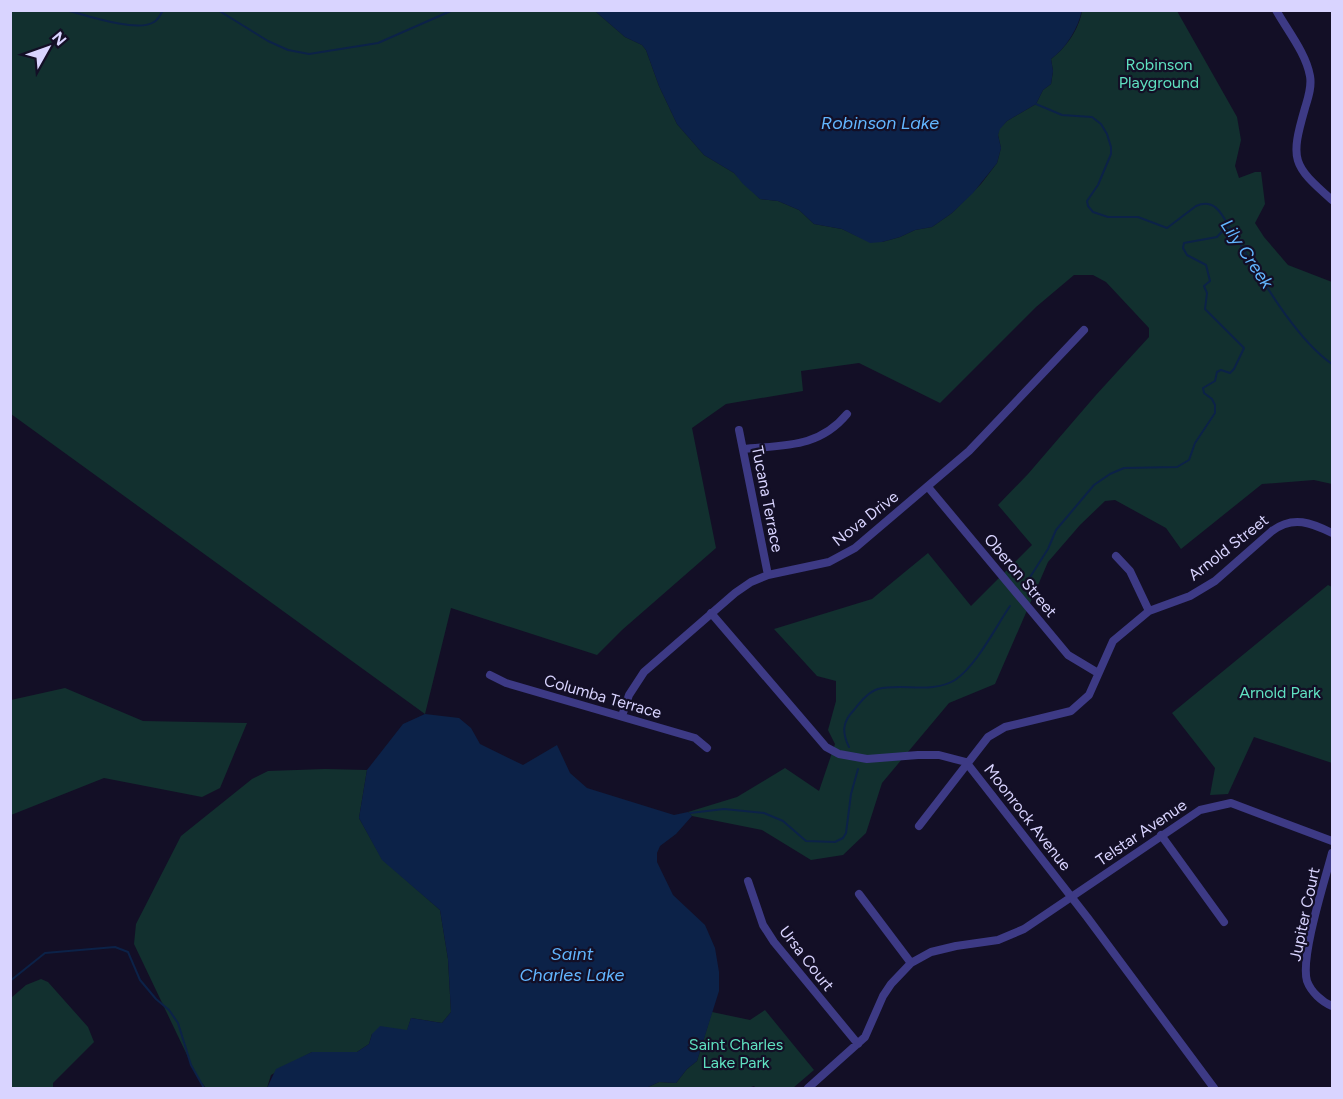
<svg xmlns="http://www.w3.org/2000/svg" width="1343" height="1099" font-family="Figtree,sans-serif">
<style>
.green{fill:#12302f}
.water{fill:#0c2248}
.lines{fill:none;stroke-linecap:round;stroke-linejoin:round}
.stream{stroke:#0c2248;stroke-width:2}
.street{stroke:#3d3a85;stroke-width:8}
.labels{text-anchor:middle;stroke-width:4.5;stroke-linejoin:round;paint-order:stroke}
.park-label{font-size:16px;fill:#5fe0c0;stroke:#130f26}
.street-label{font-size:16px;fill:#d9d4ff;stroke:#130f26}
.water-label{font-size:18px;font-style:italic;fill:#62b6ff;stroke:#130f26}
</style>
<rect width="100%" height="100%" fill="#130f26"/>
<path class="green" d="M11,11H595L625,37L642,45L646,50L659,86L677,124L704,155L734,173L760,199L778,201L799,210L814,224L842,229L861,238L882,242L900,237L915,230L932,227L952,213L981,184L997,163L1001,148L998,135L999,129L1007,121L1036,104L1043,90L1051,84L1053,71L1051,59C1066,48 1079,29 1082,11H1177L1237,117L1241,140L1235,166L1239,178L1255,172H1261L1265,204L1255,223L1264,237L1288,265L1332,282V484L1314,480L1262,484L1181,549L1166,528L1115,500L1105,501L1080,525L1048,562L995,684L949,703L882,783L866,833L843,855L811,860L762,830L692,816L688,812L737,797L785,768L819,791L835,744L828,730L836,701V681L817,676L774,629L872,599L928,553L971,606L1032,545L998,505L1028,474L1096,395L1149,337V328L1106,282L1093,275H1074L1036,307L940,403L859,363L801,371L803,391L726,404L692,428L716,548L622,630L597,655L451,608L425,714L11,414Z
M1328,585L1332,587V763L1254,737L1228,794L1210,795L1215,768L1172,713Z
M65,688L143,721L247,723L220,788L202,797L104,778L11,815V700Z
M325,769L367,770L359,818L382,859L440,910L448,959L451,1012L442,1023L411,1018L407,1031L372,1034L369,1044L357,1052H312L271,1075L267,1088H206L198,1078L134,944L136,924L181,836L252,779L268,771Z
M41,979L48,982L88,1027L94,1042L53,1083V1088H11V998L26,985Z
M765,1010L814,1070L793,1088H756L754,1086L748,1088H646L659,1082L676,1083L687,1069L697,1061L712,1012L750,1020Z"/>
<path class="water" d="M1082,10C1078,29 1066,48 1051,59L1053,71L1051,84L1043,90L1036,104L1007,121L1000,129L998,135L1001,148L997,163L973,193L952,213L932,227L915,230L900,237L882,242L870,243L842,229L814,224L799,210L778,201L760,199L743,184L734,173L704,155L677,124L659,86L646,50L642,45L625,37L595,11Z
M425,714L459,718L471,728L480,744L523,765L557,745L570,773L587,788L674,815L688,812L692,816L676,834L660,846L657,853V862L673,895L705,925L715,948L719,972V991L697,1061L687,1069L676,1083L659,1082L646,1088H267L276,1069L312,1052H357L369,1044L372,1034L380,1026L407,1030L411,1018L442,1023L451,1012L448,959L440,910L382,860L359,818L367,770L403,724Z"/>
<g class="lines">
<path class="stream" d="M66,10C85,15 137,33 154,22C158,20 161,14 163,10
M218,10L268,41L288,50L309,54L378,43L453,10
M1036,104L1062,115L1092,117L1101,124L1107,134L1111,147V154L1098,185L1087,201L1088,206L1093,212L1108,217H1138L1167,228L1196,206C1213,198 1221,212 1228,225C1256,268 1291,335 1332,364
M1025,585L1048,549L1056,530L1094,485L1110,474L1124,468L1177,467L1189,460L1195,443L1215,413V405L1212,399L1204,393L1203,388L1215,381L1217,372L1221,370L1230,373L1234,369L1244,348L1205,309L1207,293L1204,286L1210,281L1206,265L1187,255L1183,248L1184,243L1217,237L1228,225
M849,747C842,733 842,722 854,710C860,702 868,692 878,689C902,683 932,694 955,680C977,665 995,628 1010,606
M690,813L724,809L764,813L783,821L806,841L835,842L843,838L846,833L851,794L858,769
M10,981L45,953L115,947L128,952L140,980L156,999L169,1010L178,1023L191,1065L204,1088"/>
<path class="street" d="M1276,10C1287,30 1306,53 1310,76C1312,87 1308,98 1305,108C1290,160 1292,165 1332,200
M739,430L768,575
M743,449C784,445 819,448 847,414
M928,487L1068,655L1098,673
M1116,556L1130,571L1149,611
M711,613L826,747L839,754L867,759L918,755H939L966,762L1087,917L1214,1088
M490,675L506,683L695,738L707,748
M622,716L629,695L644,672L735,593L751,582L768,575L829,562L855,548L969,451L1084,330
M919,826L988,737L1005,727L1071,711L1089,695L1113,641L1149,611L1190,596L1215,581L1272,531C1293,515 1312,523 1332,533
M1161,835L1224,922
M1332,853C1325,880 1300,957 1307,981C1311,992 1322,1002 1332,1006
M748,881L763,925L774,942L858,1044
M859,894L911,963
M808,1088L865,1037L883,996L891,984L911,963L931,952L956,946L998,940L1024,929L1200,810L1231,803L1332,841"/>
</g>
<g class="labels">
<g class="park-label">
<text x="1159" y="70">Robinson<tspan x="1159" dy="18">Playground</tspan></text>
<text x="1280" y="698">Arnold Park</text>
<text x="736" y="1050">Saint Charles<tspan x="736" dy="18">Lake Park</tspan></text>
</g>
<g class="street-label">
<text transform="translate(768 499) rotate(79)" y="6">Tucana Terrace</text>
<text transform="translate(865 518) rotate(-38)" y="6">Nova Drive</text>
<text transform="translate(1228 547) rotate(-38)" y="6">Arnold Street</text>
<text transform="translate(1021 575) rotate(50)" y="6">Oberon Street</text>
<text transform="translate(603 696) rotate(16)" y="6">Columba Terrace</text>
<text transform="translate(1028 817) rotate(52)" y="6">Moonrock Avenue</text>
<text transform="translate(1141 832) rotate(-34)" y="6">Telstar Avenue</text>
<text transform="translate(1304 914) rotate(-78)" y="6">Jupiter Court</text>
<text transform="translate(807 958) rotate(52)" y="6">Ursa Court</text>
</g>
<g class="water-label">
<text x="880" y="129">Robinson Lake</text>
<text transform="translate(1247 254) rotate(56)" y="6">Lily Creek</text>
<text x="572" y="960">Saint<tspan x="572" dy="21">Charles Lake</tspan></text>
</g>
</g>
<rect width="1343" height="1099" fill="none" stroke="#d9d4ff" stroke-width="24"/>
<g transform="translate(48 48) rotate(50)" stroke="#130f26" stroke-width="4.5" paint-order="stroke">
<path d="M0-4.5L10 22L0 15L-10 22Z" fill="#d9d4ff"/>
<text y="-9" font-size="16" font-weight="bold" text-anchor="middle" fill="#d9d4ff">N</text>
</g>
</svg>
